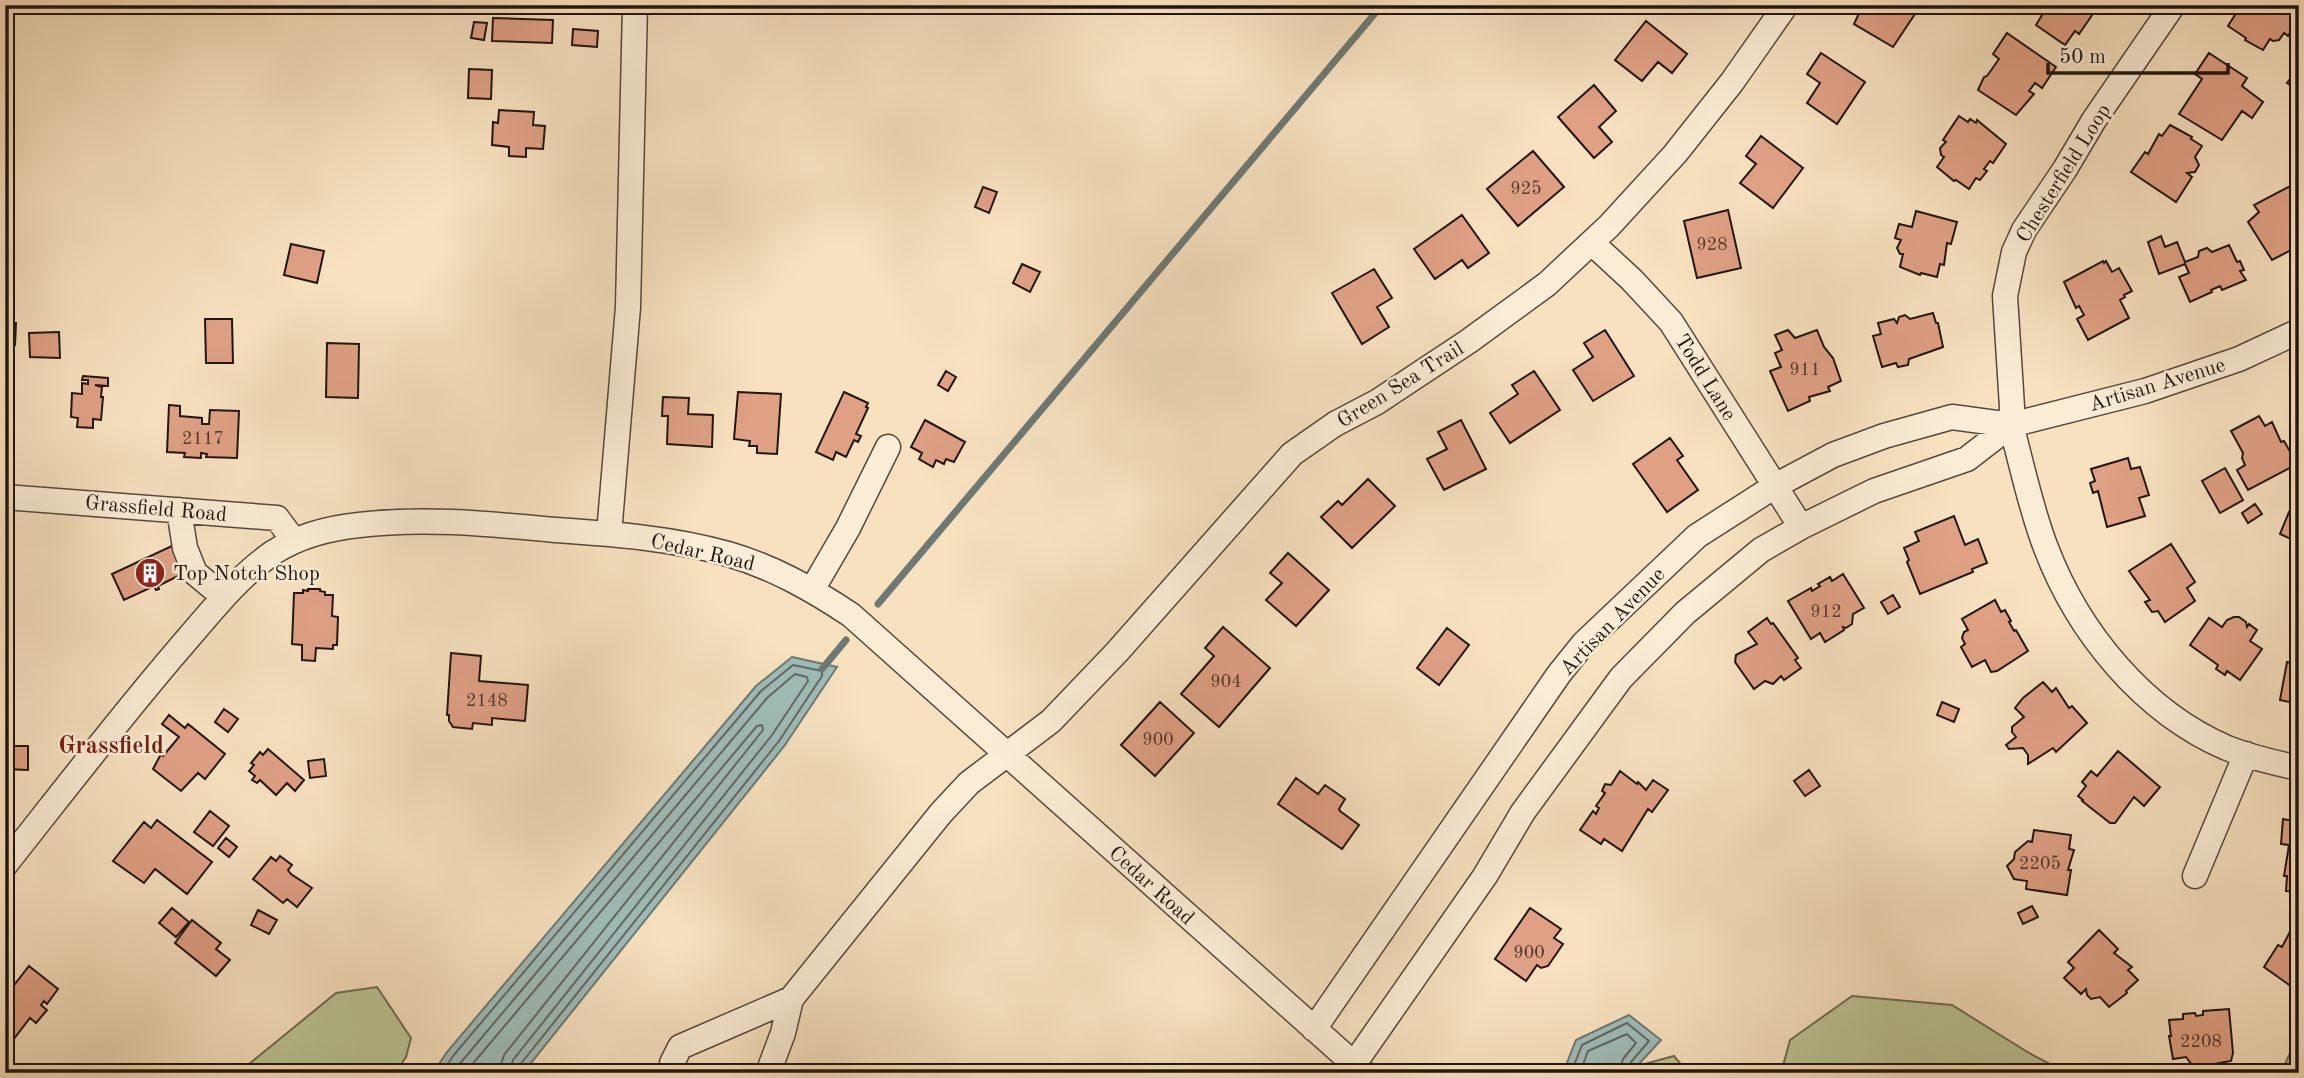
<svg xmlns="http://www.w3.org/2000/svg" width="2304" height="1078" font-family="'Old Standard TT',serif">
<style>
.green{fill:#bac394;stroke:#6d6c52;stroke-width:2}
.water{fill:#9fbcb8;stroke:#6c7974;stroke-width:2}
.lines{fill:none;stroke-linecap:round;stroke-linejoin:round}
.shore{stroke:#606864;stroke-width:2}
.stream{stroke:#6c7974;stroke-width:7}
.building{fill:#dfa084;stroke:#20150f;stroke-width:2}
.minor-casing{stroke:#56483b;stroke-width:27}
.minor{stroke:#faecd5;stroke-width:24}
.labels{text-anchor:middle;stroke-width:5;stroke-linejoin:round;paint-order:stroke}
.number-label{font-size:18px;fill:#50382c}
.street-label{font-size:21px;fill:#20150f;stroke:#faecd5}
.poi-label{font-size:21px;fill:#20150f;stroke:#faecd5;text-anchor:start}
.quarter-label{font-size:24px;font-weight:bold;fill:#7a1f14;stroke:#faecd5}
</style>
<rect width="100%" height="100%" fill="#f7e1bf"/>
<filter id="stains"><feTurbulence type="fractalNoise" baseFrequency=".00286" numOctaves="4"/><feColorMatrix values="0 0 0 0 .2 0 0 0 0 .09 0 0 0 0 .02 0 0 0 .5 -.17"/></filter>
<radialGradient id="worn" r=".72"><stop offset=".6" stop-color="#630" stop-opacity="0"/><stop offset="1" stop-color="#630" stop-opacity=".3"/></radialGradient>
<path class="green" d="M377,987L411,1038L406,1057L395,1073H238L336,993Z
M1852,996L1952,1005L2029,1053L2067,1073H1781L1790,1040Z
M2290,1053H2299V1073H2281Z
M1674,1056L1688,1073H1634L1637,1066Z"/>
<path class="water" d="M792,657L837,667L785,745L523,1073H433L447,1052L756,686Z
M1629,1015L1661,1040L1637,1066L1634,1073H1563L1576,1040Z"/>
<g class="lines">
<path class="shore" d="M442,1073L453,1056L761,691L793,665L822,671V676L779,741L519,1066L518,1073
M452,1073L767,698L795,674L807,677L808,681L772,735L513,1060L509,1073
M465,1073L757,726L762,725L763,730L504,1055L498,1073
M1571,1073L1582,1045L1627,1023L1649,1041L1631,1062L1628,1073
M1580,1073L1588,1051L1627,1034L1636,1043L1623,1059L1619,1073"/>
<path class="stream" d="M878,604L1382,5
M822,669L846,640"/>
</g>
<path class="building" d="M868,5H930V10L868,7Z
M1863,5H1921L1893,47L1854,24Z
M2039,5H2099L2079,34L2075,31L2065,45L2036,25L2042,15L2036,11Z
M2245,5H2291L2288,10L2299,18L2288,36L2284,33L2279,40L2273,41L2270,39L2263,50L2245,40L2246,38L2228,26L2240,7L2243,8Z
M493,18L553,20L552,43L492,41Z
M1646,21L1687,54L1672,73L1658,62L1642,81L1615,60Z
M474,22L487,23L484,40L471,38Z
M573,29L598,31L597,47L572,45Z
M2007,33L2056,67L2042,88L2035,83L2029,91L2034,94L2016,115L1978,90L1984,77L1987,76L1999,59L1993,54Z
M1821,53L1865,82L1837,124L1807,103L1820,83L1807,74Z
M2209,53L2247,78L2242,86L2263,102L2252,118L2242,111L2222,140L2179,114L2202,79L2195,74Z
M469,69L492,70L491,99L468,98Z
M2295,72L2299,75V91L2287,83Z
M1594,85L1616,111L1599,127L1612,142L1594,158L1558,117Z
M499,110L534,112L533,125L545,126L543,149L526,148V157L509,156V147L492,145L493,122L498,123Z
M1959,116L1968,122L1970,119L1976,123L1977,120L2006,144L1993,163L1990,161L1984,169L1987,171L1980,180L1976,178L1969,189L1956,180L1954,181L1937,167L1944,157L1941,155L1940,148L1946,142L1943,140Z
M2170,125L2192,137L2191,139L2202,146L2195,157L2199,165L2195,172L2187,173L2192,177L2176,202L2131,172L2145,152L2148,154L2159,134L2162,136Z
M1761,136L1803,168L1773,208L1740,183L1756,164L1746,156Z
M1533,151L1564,187L1518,226L1487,189Z
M2298,182L2299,241L2293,244L2295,248L2272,260L2248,222L2259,212L2254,205Z
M983,187L997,192L989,213L975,207Z
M1728,210L1741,268L1697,278L1684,221Z
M1916,211L1957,222L1951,244L1947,243L1944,265L1940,264L1937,277L1921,273L1920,275L1900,267L1903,254H1900L1897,248L1901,240L1895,238L1899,224L1912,227Z
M1462,215L1489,253L1468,268L1462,260L1435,279L1414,249Z
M2161,236L2165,247L2177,242L2185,262L2198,257L2199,251L2207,248L2212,252L2229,245L2237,262L2240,261L2244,270L2240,271L2246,280L2222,290L2220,286L2211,290L2212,292L2190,302L2179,277L2189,273L2185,264L2159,274L2148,242Z
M291,244L324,251L317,283L284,275Z
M2103,261L2104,263L2106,261L2112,272L2119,268L2132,291L2124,295L2125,297L2120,300L2129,318L2088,340L2077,319L2084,315L2079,306L2076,308L2064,282Z
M1022,264L1040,272L1030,292L1013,283Z
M1374,269L1392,298L1377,307L1389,327L1362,344L1332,293Z
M1933,313L1936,323H1938L1943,347L1909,359L1908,365L1898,367L1896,363L1882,367L1873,336L1881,334L1878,323L1894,319L1897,323L1899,317L1905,315L1910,319Z
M205,319H232L233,363H206Z
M5,323H16L15,345H5Z
M1605,330L1634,376L1593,401L1573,370L1593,357L1584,343Z
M1788,330L1795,338L1817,330L1824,347L1833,358L1841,381L1828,387L1830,391L1809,397L1810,401L1788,411L1770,371L1781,367L1775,353L1782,350L1775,335Z
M59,332L60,358L30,357L29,333Z
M327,343L359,344L358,398L326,397Z
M946,371L956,377L948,391L938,385Z
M1534,371L1560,410L1510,443L1490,413L1518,394L1512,385Z
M83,376L108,378V386L95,385L102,387L101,397H103L101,420L93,419V428L77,427L78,418L71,417L72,393L82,394V383L88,384V380H82Z
M738,392L781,394L777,454L757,453V446H749L750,441L734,439Z
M844,392L868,403L866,407L868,408L856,434L861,436L858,442L854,440L846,457L836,452L833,460L816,452Z
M663,397L689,398L688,414L713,415L712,447L667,444L668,416H662Z
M169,405L180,406V416L202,418V424H209L210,410L239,411L237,458L206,457L207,454L201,453V458L184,457L185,453L167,452Z
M2259,416L2265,426L2272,422L2281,442L2284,441L2297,464L2248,490L2237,470L2245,465L2242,458L2243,453L2231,431Z
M925,420L965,442L954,462L946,459L944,464L936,460L933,467L919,459L922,453L911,447Z
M1461,420L1486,469L1444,490L1427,459L1447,449L1438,432Z
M1670,438L1683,456L1677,460L1698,490L1667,512L1633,464Z
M2128,458L2131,469L2140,467L2149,495L2139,498L2145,516L2107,527L2098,491L2093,493L2090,483L2095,481L2091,469Z
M2225,468L2243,500L2220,513L2202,481Z
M1368,479L1395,506L1352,548L1321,517L1338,501L1342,505Z
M2298,499H2299V551L2294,549L2291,543L2293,540L2280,534L2289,512L2291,513Z
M2255,504L2262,514L2248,523L2242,513Z
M1954,516L1965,545L1978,539L1987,563L1972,569L1973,572L1920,594L1907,562L1909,560L1904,548L1919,541L1915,532Z
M176,544L188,571L158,586L159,589L156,590L154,586L124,600L112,574Z
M2171,544L2195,582L2187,588L2195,601L2165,622L2158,611L2152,612L2145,602L2150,600L2129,571Z
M1288,553L1329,590L1296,626L1266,600L1282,583L1270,573Z
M1843,574L1864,608L1853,614L1852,624L1846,628L1843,627L1844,630L1825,642L1820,633L1811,639L1788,601L1811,588L1812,591L1820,586L1818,584L1830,577L1832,581Z
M308,589H320V591L325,592V595H333L332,616L338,617L337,645H333V649L316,648L315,661L302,660V645L292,644L294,593H303V590L308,591Z
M1893,595L1900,607L1888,614L1881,602Z
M1995,600L2001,612L2005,610L2011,621L2009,622L2014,631L2016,630L2028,651L1997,671L1991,672L1985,660L1972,667L1961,647L1965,644L1962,638L1964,632L1968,630L1962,619Z
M2234,617H2239L2246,622L2247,627L2249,624L2257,630L2250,641L2262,649L2240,680L2227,671L2225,675L2216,669L2218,665L2190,645L2209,618L2222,627L2227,620Z
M1767,618L1771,624L1773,623L1798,658L1795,660L1801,668L1784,680L1781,676L1773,684L1765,681L1754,689L1735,662L1736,655L1757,644L1748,632Z
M1223,627L1270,668L1219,727L1181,694L1214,656L1205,648Z
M1447,628L1469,645L1439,685L1417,668Z
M451,653L481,656L479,681L528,685L525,721L492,718V725L473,723L472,729L453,727L449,721V715H447Z
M2287,662L2299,665V704L2280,700Z
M2043,682L2052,692L2056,688L2069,708L2072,706L2087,723L2056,752L2053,748L2028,764V755L2023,748L2009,749L2006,745L2016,737L2012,732V727L2024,717L2015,708L2023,698Z
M1160,702L1194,733L1155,776L1121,745Z
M1942,702L1959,709L1954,722L1937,715Z
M224,709L238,719L228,732L215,722Z
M169,715L185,728L188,724L225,754L205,779L198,773L181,791L153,769L161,754L163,756L179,737L162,724Z
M5,746H28V770L5,769Z
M268,749L304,780L295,791L287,783L276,795L260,780L257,783L252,780L255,776L249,771L254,765L251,763L260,752L263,755Z
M2118,751L2160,787L2144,806L2134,797L2115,823H2110L2082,801L2083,800L2078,796L2086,786L2082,782L2091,771L2097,776Z
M324,759L326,776L310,778L308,761Z
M1809,770L1820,786L1805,796L1794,781Z
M1620,771L1637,784L1638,782L1646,790L1653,780L1668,790L1652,812L1648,809L1622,851L1604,839L1601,844L1580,830L1593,811L1596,814L1599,808L1596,806L1605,793L1602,791L1605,784L1611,785Z
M1296,778L1318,794L1325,785L1345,799L1339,809L1340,811L1359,825L1342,849L1278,804Z
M210,811L229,826L213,846L194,832Z
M2283,819L2299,822V892L2286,891L2287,876H2284L2289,845L2281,844Z
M157,820L212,862L187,894L155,869L144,883L113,861L144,822L151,828Z
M2034,830L2071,835L2069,849L2074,850L2068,870H2071L2067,895L2026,889L2027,881L2014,879L2007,866L2014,859L2015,852L2028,841L2032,842Z
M226,838L237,847L229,857L218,848Z
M280,856L292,865L288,870L291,874L312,888L297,907L287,899L283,903L253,879L271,857L276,861Z
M2032,906L2038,917L2023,924L2018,913Z
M172,908L189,922L176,937L159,923Z
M1530,908L1561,929L1554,938L1563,944L1548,966L1541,968L1537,965L1526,981L1495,959Z
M258,910L277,920L269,934L251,925Z
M192,920L221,943L216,949L230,960L216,976L175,943Z
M2299,925V992L2264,967L2278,945L2282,947L2292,928L2295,931Z
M2099,930L2118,949L2114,953L2132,967L2128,970L2138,980L2126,991L2127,993L2109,1007L2100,997L2091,999L2087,995L2086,989L2081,994L2064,978L2074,968L2068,962Z
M29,966L58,989L47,1004L44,1001L41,1005L47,1010L36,1023L30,1018L13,1040L5,1034V986L11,989Z
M2229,1009L2233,1053L2231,1061L2198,1067V1064L2192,1065L2186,1057L2173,1059L2169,1036H2171L2169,1020L2183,1019V1014L2195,1013L2196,1016L2203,1015V1011Z"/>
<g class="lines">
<g class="minor-casing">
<path id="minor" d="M2173,5L2094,120L2065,169L2024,230L2014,252L2005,296L2012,407L2011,425C2022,465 2031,510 2046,548C2078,632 2143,712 2227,748C2250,757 2275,763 2299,768
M1592,243L1632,280L1671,322L1801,527
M5,497L277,518L294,541
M179,510L185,548L195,573L224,597
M609,534L628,307L635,5
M812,590L848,528L888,447
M5,865C62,793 118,720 178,650C208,616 236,578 274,552C299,536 330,528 359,525C424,517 491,524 555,530C613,534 672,538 728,554C773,567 812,589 851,615L1364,1073
M2195,876L2246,754
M1314,1029L1559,674L1584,643L1697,536L1775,486L1833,455L1884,436L1952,417L2011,425L2145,391L2239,359L2299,331
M1354,1064L1485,876L1523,812L1621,678L1685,613L1761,550L1801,527L1874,491L1967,459L2011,425
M673,1073L672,1063L680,1047L791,999
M768,1073L783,1033L791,999L941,813L969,783L1051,721L1117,652L1292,454L1335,424L1377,402L1469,341L1547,284L1609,226L1675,154L1732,82L1786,5"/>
</g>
<use href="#minor" class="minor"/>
</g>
<defs>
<g id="building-disc" transform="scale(1.575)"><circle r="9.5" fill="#8f2418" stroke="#faecd5"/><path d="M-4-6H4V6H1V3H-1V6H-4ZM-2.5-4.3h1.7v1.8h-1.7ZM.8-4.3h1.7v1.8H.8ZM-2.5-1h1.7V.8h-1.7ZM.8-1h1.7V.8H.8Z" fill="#fff"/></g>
</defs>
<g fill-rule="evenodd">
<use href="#building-disc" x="150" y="573"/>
</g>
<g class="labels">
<g class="number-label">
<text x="1526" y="194">925</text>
<text x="1712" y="250">928</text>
<text x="1805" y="375">911</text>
<text x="203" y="444">2117</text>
<text x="1826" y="617">912</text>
<text x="1226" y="687">904</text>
<text x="487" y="706">2148</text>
<text x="1158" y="745">900</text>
<text x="2040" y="869">2205</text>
<text x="1529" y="958">900</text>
<text x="2201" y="1047">2208</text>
</g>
<g class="street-label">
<text transform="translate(2063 173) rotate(-58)" y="7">Chesterfield Loop</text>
<text transform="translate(1706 377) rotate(58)" y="7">Todd Lane</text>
<text transform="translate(1400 384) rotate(-32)" y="7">Green Sea Trail</text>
<text transform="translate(2157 384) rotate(-17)" y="7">Artisan Avenue</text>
<text transform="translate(156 508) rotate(5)" y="7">Grassfield Road</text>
<text transform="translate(703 552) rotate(13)" y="7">Cedar Road</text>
<text transform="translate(1612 621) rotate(-46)" y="7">Artisan Avenue</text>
<text transform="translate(1152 885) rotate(42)" y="7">Cedar Road</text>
</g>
<g class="poi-label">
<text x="173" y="580">Top Notch Shop</text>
</g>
<g class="quarter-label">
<text x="111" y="753">Grassfield</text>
</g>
</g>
<rect width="2304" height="1078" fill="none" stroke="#f7e1bf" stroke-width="28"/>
<rect x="7" y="7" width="2290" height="1064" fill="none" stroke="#20150f" stroke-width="3.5"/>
<rect x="14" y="14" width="2276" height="1050" fill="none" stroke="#20150f" stroke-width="2"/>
<path d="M2048 63v10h180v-10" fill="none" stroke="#20150f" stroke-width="3.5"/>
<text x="2059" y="63" font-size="21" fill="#20150f" stroke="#faecd5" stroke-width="5" paint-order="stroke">50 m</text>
<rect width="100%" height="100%" filter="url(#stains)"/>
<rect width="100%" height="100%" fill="url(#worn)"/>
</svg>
